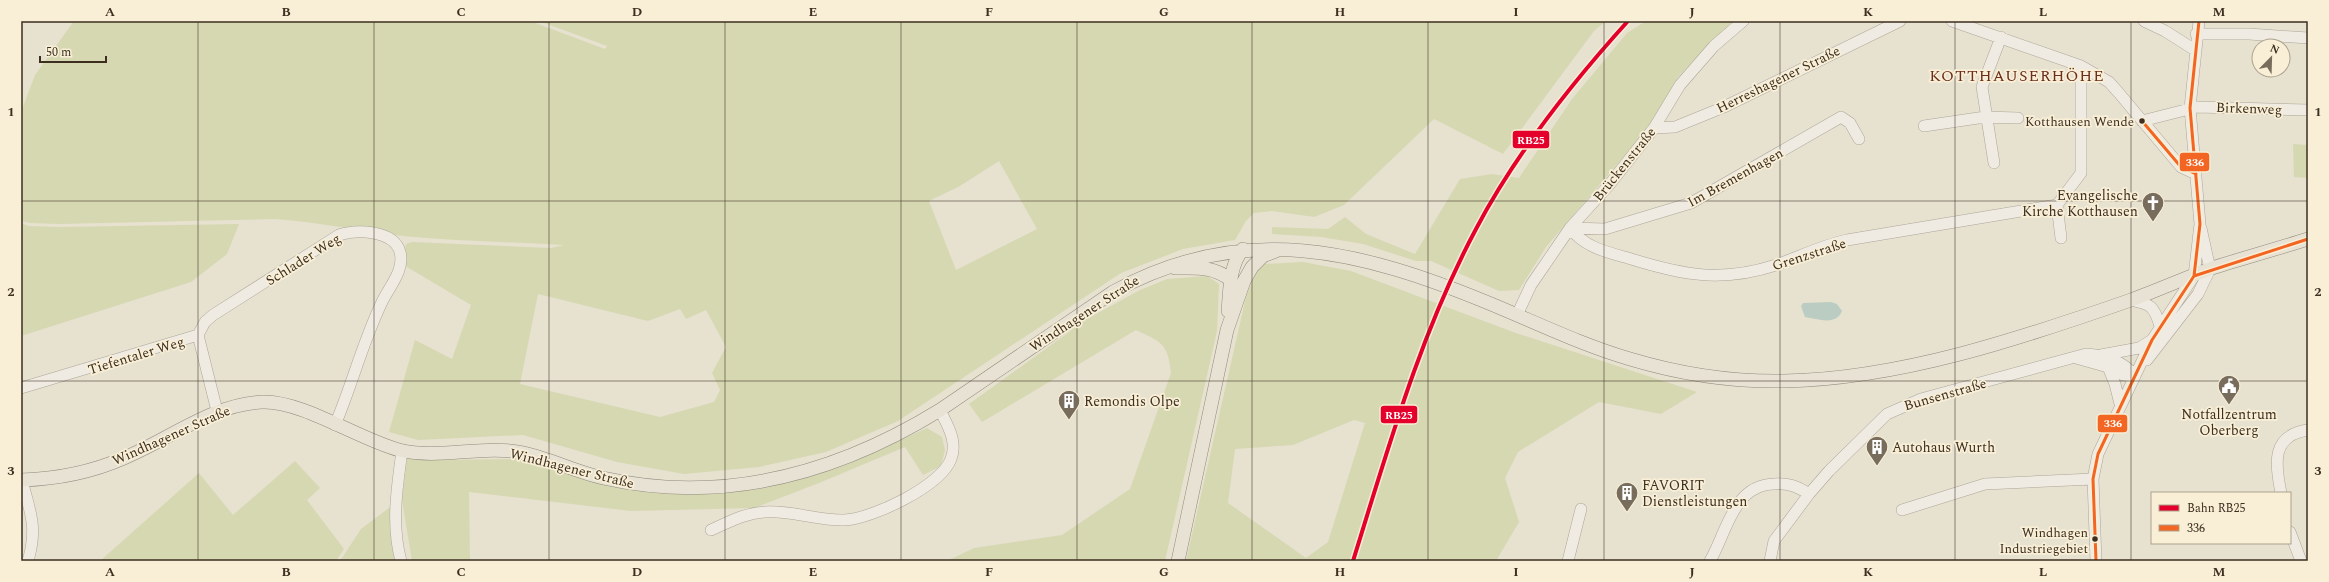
<svg xmlns="http://www.w3.org/2000/svg" width="2329" height="582" font-family="Spectral,serif">
<style>
.green{fill:#d6d8b2;fill-rule:evenodd}
.water{fill:#bbcdc2}
.lines{fill:none;stroke-linecap:round;stroke-linejoin:round}
.minor-casing{stroke:#ada698;stroke-width:12}
.major-casing{stroke:#928b7f;stroke-width:14}
.minor{stroke:#efebe2;stroke-width:11}
.major{stroke:#e7e2d3;stroke-width:13}
.bus-1-casing{stroke:#f8efd6;stroke-width:6}
.bus-1{stroke:#f26522;stroke-width:3}
.rail-1-casing{stroke:#f8efd6;stroke-width:7}
.rail-1{stroke:#e4002b;stroke-width:4}
.grid{fill:none;stroke:#3d2e1f;stroke-width:1;stroke-opacity:0.55}
.bus-dot{fill:#3d2e1f;stroke:#f8efd6;stroke-width:1.5}
.labels{text-anchor:middle;stroke-width:3.5;stroke-linejoin:round;paint-order:stroke}
.bus-label{font-size:13px;fill:#3d2e1f;stroke:#f8efd6;text-anchor:end}
.street-label{font-size:14px;fill:#3d2e1f;stroke:#f8efd6}
.poi-label{font-size:14px;fill:#3d2e1f;stroke:#f8efd6;text-anchor:start}
.quarter-label{font-size:16px;letter-spacing:1px;fill:#6c2e1c;stroke:#f8efd6}
.line-badge{stroke:#f8efd6;stroke-width:1.5}
.badge-label{font-size:11px;text-anchor:middle;font-weight:bold;fill:#fff}
.neatline{fill:none;stroke:#3d2e1f;stroke-width:1.5}
.grid-label{font-size:13px;text-anchor:middle;font-weight:bold;fill:#3d2e1f}
</style>
<rect width="100%" height="100%" fill="#e7e1d0"/>
<path class="green" d="M74,21H530L605,49L607,46L539,21H1606L1594,31L1503,154L1434,119L1344,205L1314,217L1272,211L1254,213L1246,221L1235,240L1183,249L1121,273L898,421L826,452L759,467L684,474L617,462L523,435L418,440L389,432L415,340L452,359L471,305L402,264L406,244L412,242L551,248L564,245C510,242 456,241 403,236C360,231 318,222 276,219L59,224L30,223L21,221V112L35,75ZM999,161L1037,229L956,270L929,201L960,186ZM538,294L648,321L680,309L686,319L706,310L726,347L712,373L720,390L714,402L660,417L520,384Z
M1646,21H1733L1706,47L1678,77L1651,125L1546,247L1519,290L1499,291L1431,261H1416L1363,244L1321,237L1272,234V227L1328,229L1345,217L1366,234L1415,254L1460,179L1492,174L1519,178L1572,99L1627,33Z
M2293,144L2308,145V178L2294,177Z
M21,223L29,226L59,227L239,224L227,254L191,282L21,336Z
M1303,262L1351,271L1513,332L1697,392L1661,414L1599,402L1518,452L1505,478L1519,522L1496,561H1186L1246,297L1256,271L1263,264ZM1354,420L1365,423L1328,542L1306,558L1228,503L1235,449L1293,445Z
M1207,276L1219,284L1217,331L1165,561H947L974,548L1062,535L1130,489L1171,373C1168,344 1162,342 1136,330L982,422L969,404L1087,319L1140,290L1167,279Z
M927,428L942,437L945,450L941,466L923,475L905,447L819,483L754,508L631,511L469,492L470,561H412L402,500L407,458L440,460L514,459L539,463L603,483L690,495L763,487L807,477L845,465Z
M295,461L320,488L307,500L344,549L336,561H100L199,473L233,515Z
M393,505L403,561H340L361,529Z"/>
<path class="water" d="M1831,302L1837,304L1842,311C1836,326 1818,319 1805,317L1801,306L1803,303Z"/>
<g class="lines">
<g class="minor-casing">
<path id="minor" d="M1952,21L2081,66L2109,82L2118,92L2181,167L2196,174
M2144,21L2165,31L2195,50
M2196,34H2249L2308,38
M2142,121L2197,107L2308,110
M1924,126L1985,117L2018,118
M1654,128L1675,127L1724,107L1900,21
M1994,163L1982,87L2001,37
M1570,228C1584,247 1606,252 1628,258C1682,275 1721,283 1776,265C1799,257 1823,245 1847,240C1917,228 1987,217 2057,205
M1570,228L1605,229L1691,203L1841,117L1850,123L1859,139
M2061,238L2057,205L2081,173V66
M2131,300C2151,304 2154,306 2160,326
M1517,315L1531,285L1570,228L1609,185L1654,128L1680,85L1714,46L1743,21
M198,335L205,322L213,315L339,235C356,229 394,230 400,252C405,270 389,287 382,302C363,341 352,385 335,425
M2101,355L2139,348L2152,340
M2076,358L2108,367L2123,375L2135,376
M2147,360L2198,294L2210,269L2201,228
M2108,367L2115,384L2120,404
M21,388L198,335L217,411
M22,480C30,513 38,526 28,561
M2281,493C2275,464 2271,435 2308,430
M1902,510L1985,484L2093,479
M711,530C729,522 745,513 765,512C791,510 818,521 844,520C872,519 941,486 951,459C958,441 947,425 940,410
M2290,532L2301,561
M401,561C391,524 397,488 402,451
M1568,561L1581,509
M1710,561C1727,532 1733,485 1774,484C1788,483 1797,486 1809,494
M1770,561L1774,541L1809,494L1829,471L1887,414L1921,399L2086,354C2104,355 2124,361 2135,376
M2096,561L2093,479L2098,454L2152,340L2194,276L2200,224L2190,108L2199,21"/>
</g>
<g class="major-casing">
<path id="major" d="M1175,268C1197,268 1213,266 1231,280
M1228,311C1230,290 1229,266 1243,249
M21,480C57,479 92,472 124,458C170,439 212,404 263,402C303,401 358,439 399,450C441,460 483,444 524,453C551,459 576,472 603,478C724,505 836,474 940,410L1113,292C1243,220 1361,250 1491,304C1537,323 1582,345 1630,359C1680,374 1733,382 1784,381C1900,379 2022,338 2131,300C2158,290 2185,278 2212,268C2244,258 2276,249 2308,239
M1178,561L1227,330L1244,281L1252,267L1263,256L1276,251"/>
</g>
<use href="#minor" class="minor"/>
<use href="#major" class="major"/>
<g class="bus-1-casing">
<path id="bus-1" d="M2142,121L2181,167L2196,174
M2194,276L2308,239
M2096,561L2093,479L2098,454L2152,340L2194,276L2200,224L2190,108L2199,21"/>
</g>
<use href="#bus-1" class="bus-1"/>
<g class="rail-1-casing">
<path id="rail-1" d="M1353,561C1388,449 1420,334 1476,229C1516,153 1570,85 1628,21"/>
</g>
<use href="#rail-1" class="rail-1"/>
</g>
<path class="grid" d="M198,21V561M374,21V561M549,21V561M725,21V561M901,21V561M1077,21V561M1252,21V561M1428,21V561M1604,21V561M1780,21V561M1955,21V561M2131,21V561M21,201H2308M21,381H2308"/>
<defs>
<g id="church-pin" transform="scale(1.15)"><path d="M0 17L-7.5 6A9.5 9.5 0 1 1 7.5 6Z" fill="#786d5d" stroke="#f8efd6"/><path d="M-1.2-6h2.4v3.5h3.3v2.4h-3.3V6h-2.4V-.1h-3.3v-2.4h3.3Z" fill="#fff"/></g>
<g id="civic-pin" transform="scale(1.15)"><path d="M0 17L-7.5 6A9.5 9.5 0 1 1 7.5 6Z" fill="#786d5d" stroke="#f8efd6"/><path d="M-.6-6.5H3V-4.5H.6V-3L4-1V1h2V6H-6V1h2V-1L-.6-3ZM-1.2 2.5V6h2.4V2.5Z" fill="#fff"/></g>
<g id="building-pin" transform="scale(1.15)"><path d="M0 17L-7.5 6A9.5 9.5 0 1 1 7.5 6Z" fill="#786d5d" stroke="#f8efd6"/><path d="M-4-6H4V6H1V3H-1V6H-4ZM-2.5-4.3h1.7v1.8h-1.7ZM.8-4.3h1.7v1.8H.8ZM-2.5-1h1.7V.8h-1.7ZM.8-1h1.7V.8H.8Z" fill="#fff"/></g>
</defs>
<g fill-rule="evenodd">
<use href="#church-pin" x="2153" y="203"/>
<use href="#civic-pin" x="2229" y="386"/>
<use href="#building-pin" x="1069" y="401"/>
<use href="#building-pin" x="1877" y="447"/>
<use href="#building-pin" x="1627" y="493"/>
</g>
<g class="bus-dot">
<circle cx="2142" cy="121" r="3.5"/>
<circle cx="2095" cy="539" r="3.5"/>
</g>
<g class="labels">
<g class="bus-label">
<text x="2134" y="126">Kotthausen Wende</text>
<text x="2088" y="537">Windhagen<tspan x="2088" dy="16">Industriegebiet</tspan></text>
</g>
<g class="street-label">
<text transform="translate(1778 79) rotate(-26)" y="5">Herreshagener Straße</text>
<text transform="translate(2249 108) rotate(2)" y="5">Birkenweg</text>
<text transform="translate(1624 164) rotate(-51)" y="5">Brückenstraße</text>
<text transform="translate(1735 177) rotate(-29)" y="5">Im Bremenhagen</text>
<text transform="translate(1809 254) rotate(-18)" y="5">Grenzstraße</text>
<text transform="translate(303 259) rotate(-32)" y="5">Schlader Weg</text>
<text transform="translate(1084 313) rotate(-33)" y="5">Windhagener Straße</text>
<text transform="translate(136 355) rotate(-17)" y="5">Tiefentaler Weg</text>
<text transform="translate(1945 394) rotate(-16)" y="5">Bunsenstraße</text>
<text transform="translate(171 435) rotate(-24)" y="5">Windhagener Straße</text>
<text transform="translate(572 468) rotate(14)" y="5">Windhagener Straße</text>
</g>
<g class="poi-label">
<text x="2138" y="200" text-anchor="end">Evangelische<tspan x="2138" dy="16">Kirche Kotthausen</tspan></text>
<text x="1084" y="406">Remondis Olpe</text>
<text x="2229" y="419" text-anchor="middle">Notfallzentrum<tspan x="2229" dy="16">Oberberg</tspan></text>
<text x="1892" y="452">Autohaus Wurth</text>
<text x="1642" y="490">FAVORIT<tspan x="1642" dy="16">Dienstleistungen</tspan></text>
</g>
<g class="quarter-label">
<text x="2017" y="81">KOTTHAUSERHÖHE</text>
</g>
</g>
<g class="line-badge">
<rect x="1512" y="130" width="38" height="19" rx="4" fill="#e4002b"/>
<rect x="2179" y="152" width="31" height="20" rx="4" fill="#f26522"/>
<rect x="1380" y="405" width="38" height="19" rx="4" fill="#e4002b"/>
<rect x="2097" y="414" width="31" height="19" rx="4" fill="#f26522"/>
</g>
<g class="badge-label">
<text x="1531" y="144">RB25</text>
<text x="2195" y="166">336</text>
<text x="1399" y="419">RB25</text>
<text x="2113" y="427">336</text>
</g>
<rect width="2329" height="582" fill="none" stroke="#f8efd6" stroke-width="44"/>
<rect x="2151" y="492" width="140" height="52" fill="#f8efd6" stroke="#ada28d"/>
<rect x="2159" y="505" width="20" height="6" fill="#e4002b" stroke="#ada28d"/>
<text x="2187" y="512" font-size="12" fill="#3d2e1f">Bahn RB25</text>
<rect x="2159" y="525" width="20" height="6" fill="#f26522" stroke="#ada28d"/>
<text x="2187" y="532" font-size="12" fill="#3d2e1f">336</text>
<g transform="translate(2271 58) rotate(23)"><circle r="19" fill="#f8efd6" stroke="#ada28d"/>
<path d="M0-3L7 15L0 10L-7 15Z" fill="#786d5d"/>
<text y="-6" font-size="11" font-weight="bold" text-anchor="middle" fill="#3d2e1f">N</text>
</g>
<path d="M40 56v6h66v-6" fill="none" stroke="#3d2e1f" stroke-width="2"/>
<text x="46" y="56" font-size="12" fill="#3d2e1f" stroke="#f8efd6" stroke-width="3" paint-order="stroke">50 m</text>
<rect x="22" y="22" width="2285" height="538" class="neatline"/>
<g class="grid-label">
<text x="110" y="16">A</text>
<text x="286" y="16">B</text>
<text x="461" y="16">C</text>
<text x="637" y="16">D</text>
<text x="813" y="16">E</text>
<text x="989" y="16">F</text>
<text x="1164" y="16">G</text>
<text x="1340" y="16">H</text>
<text x="1516" y="16">I</text>
<text x="1692" y="16">J</text>
<text x="1868" y="16">K</text>
<text x="2043" y="16">L</text>
<text x="2219" y="16">M</text>
<text x="11" y="116">1</text>
<text x="2318" y="116">1</text>
<text x="11" y="296">2</text>
<text x="2318" y="296">2</text>
<text x="11" y="475">3</text>
<text x="2318" y="475">3</text>
<text x="110" y="576">A</text>
<text x="286" y="576">B</text>
<text x="461" y="576">C</text>
<text x="637" y="576">D</text>
<text x="813" y="576">E</text>
<text x="989" y="576">F</text>
<text x="1164" y="576">G</text>
<text x="1340" y="576">H</text>
<text x="1516" y="576">I</text>
<text x="1692" y="576">J</text>
<text x="1868" y="576">K</text>
<text x="2043" y="576">L</text>
<text x="2219" y="576">M</text>
</g>
</svg>
